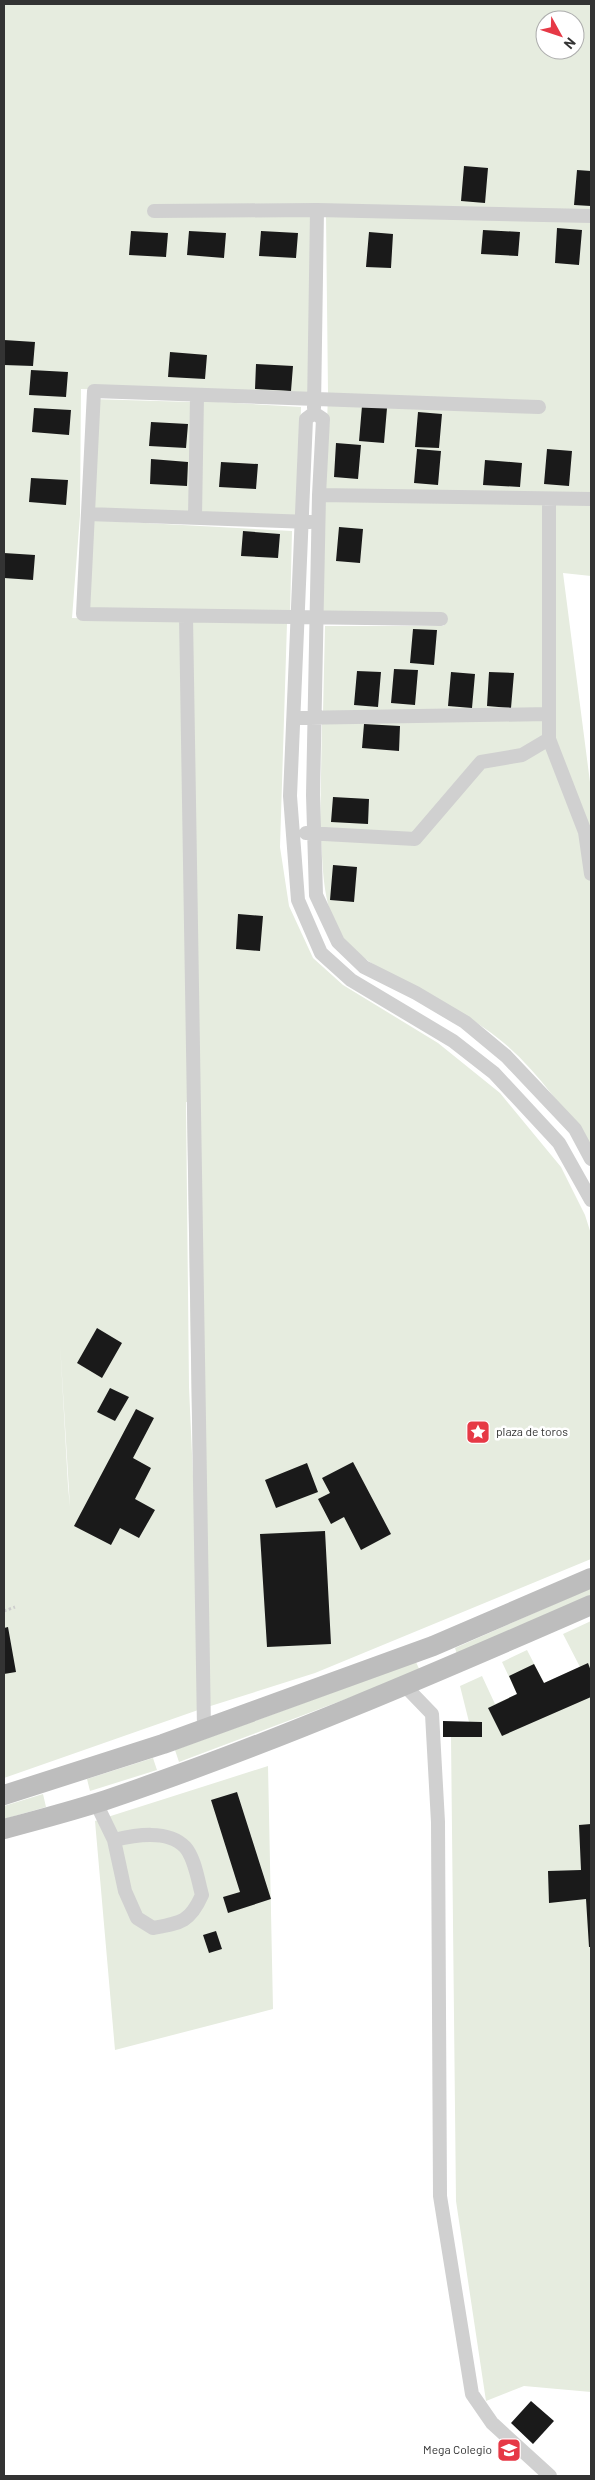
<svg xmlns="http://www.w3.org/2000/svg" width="595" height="2480" font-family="Barlow,sans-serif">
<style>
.green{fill:#e6ecdf;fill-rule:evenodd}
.building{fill:#1a1a1a}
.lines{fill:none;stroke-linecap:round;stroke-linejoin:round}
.path{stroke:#cdcdcd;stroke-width:3;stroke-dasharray:2.5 2.5;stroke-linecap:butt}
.minor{stroke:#d0d0d0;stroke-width:14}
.secondary{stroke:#bdbdbd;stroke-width:20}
.labels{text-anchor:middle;stroke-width:5;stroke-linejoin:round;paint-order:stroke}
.poi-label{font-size:12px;fill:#333;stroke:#fff;text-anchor:start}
</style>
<rect width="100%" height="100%" fill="#fff"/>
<path class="green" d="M4,4H591V212L150,209V217L312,214L309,395L81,389L80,515L72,618L287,623L280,847L289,906L313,958L343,985L438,1043L500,1093L561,1167L585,1215L591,1234V1559L315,1673L201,1709L4,1778ZM545,20H575V50H545ZM186,1102H187L193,1477L189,1387ZM60,1343L70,1507L68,1486Z
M326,215L591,221V493L325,489L328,393Z
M89,399L192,402L191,513L88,510Z
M201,401L301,407L298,517L199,514Z
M324,499L545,504L546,710L323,713L325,626H444L443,616L323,615Z
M554,504H591V576L563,573L591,790V1144C562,1109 535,1067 499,1039C473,1018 443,1003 414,987C386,971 353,958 337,928C323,901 323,869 321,839L416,844L483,766L553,741Z
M89,520L292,531L290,615L80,612Z
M545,718V737L519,751L477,759L412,833L320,830L322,722Z
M591,1588V1598L458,1657L455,1648Z
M591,1621V2392L524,2386L486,2401L456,2201L451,1737L482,1736V1722H469L460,1686L482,1676L495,1704L517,1694L502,1662L527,1650L544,1683L580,1667L563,1634Z
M416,1662L420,1671L179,1762L175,1750Z
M153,1758L157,1770L90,1791L87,1779Z
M268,1766L273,2009L115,2050L95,1821Z
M43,1794L46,1807L4,1819V1806Z"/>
<path class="building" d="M464,166L488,168L485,203L461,201Z
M577,170L591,171V206L574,205Z
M557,228L582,230L579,265L555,263Z
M483,230L520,232L518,256L481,254Z
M131,231L168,233L166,257L129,255Z
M189,231L226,233L224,258L187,255Z
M261,231L298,233L296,258L259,256Z
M369,232L393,234L391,268L366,267Z
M4,340L35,342L33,366L4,365Z
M170,352L207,355L205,379L168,377Z
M256,364L293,366L291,391L255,389Z
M31,370L68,372L66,397L29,395Z
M362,406L387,408L384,443L359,441Z
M34,408L71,410L69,435L32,432Z
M418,412L442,414L439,448L415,447Z
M151,422L188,424L186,448L149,446Z
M336,443L361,445L358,479L334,477Z
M417,449L441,451L438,485L414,483Z
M547,449L572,451L569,486L544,484Z
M151,459L188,462L187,486L150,484Z
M485,460L522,463L520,487L483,485Z
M221,462L258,464L256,489L219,487Z
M31,478L68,480L66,505L29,502Z
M339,527L363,529L360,563L336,561Z
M243,531L280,534L278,558L241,556Z
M4,553L35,555L33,580L4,578Z
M413,629L437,630L434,665L410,663Z
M394,669L418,670L415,705L391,703Z
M357,671L381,672L378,707L354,705Z
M451,672L475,674L472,708L448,706Z
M489,672L514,673L511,708L487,706Z
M364,724L400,726L399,751L362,748Z
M333,797L369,799L368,824L331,822Z
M333,865L357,867L354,902L330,900Z
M238,914L263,916L260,951L236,949Z
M97,1328L122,1343L102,1378L77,1363Z
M110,1388L129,1397L115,1421L97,1412Z
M136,1409L154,1418L133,1458L151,1468L135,1499L155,1510L139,1538L120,1528L111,1545L74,1526Z
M353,1462L391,1534L361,1550L344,1517L331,1524L318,1499L330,1493L322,1478Z
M307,1463L318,1492L276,1508L265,1480Z
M325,1531L331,1644L267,1647L260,1534Z
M8,1627L16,1672L4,1674V1628Z
M588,1663L591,1671V1697L502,1736L488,1708L517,1694L509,1676L534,1664L544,1683Z
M443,1721L482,1722V1737H443Z
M237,1792L271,1899L228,1913L223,1897L240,1892L211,1800Z
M591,1824V1947H589L586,1899L549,1903L548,1871L581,1870L579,1825Z
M216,1931L222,1949L209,1953L203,1935Z
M531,2401L554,2421L533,2444L511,2423Z"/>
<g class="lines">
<path class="path" d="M4,1611L15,1607"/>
<path class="minor" d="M154,211L317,210L591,216
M314,408L317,210
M314,413L306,419L290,796L298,900L321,953L351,980L453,1041L494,1073L559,1143L591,1200
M314,413L323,419L319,495L313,795L316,895L338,942L364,967L416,993L465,1022L506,1056L575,1129L591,1159
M319,495L591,499
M549,499V739L585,832L591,874
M88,514L310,522
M195,517L197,396
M186,616L204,1729
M441,619L83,614L94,391L539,407
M294,718L549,714
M306,833L415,839L481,762L522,755L549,739
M405,1686L432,1714L438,1822L440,2196L472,2394L492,2423L550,2476
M96,1803L114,1840L125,1891L137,1918L153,1928C181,1923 190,1922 202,1895C198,1881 195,1858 185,1847C168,1829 135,1835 114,1840"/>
<path class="secondary" d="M4,1795L163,1744L433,1646L591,1578
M4,1829C38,1820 72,1811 106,1800C271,1744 431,1675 591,1605"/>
</g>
<defs>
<g id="sight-square" transform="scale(1.25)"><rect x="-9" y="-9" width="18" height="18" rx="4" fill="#e63946" stroke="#fff"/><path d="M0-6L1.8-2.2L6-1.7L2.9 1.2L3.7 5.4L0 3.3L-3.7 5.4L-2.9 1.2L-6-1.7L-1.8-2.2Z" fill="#fff"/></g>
<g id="school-square" transform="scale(1.25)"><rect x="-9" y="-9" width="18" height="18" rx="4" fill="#e63946" stroke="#fff"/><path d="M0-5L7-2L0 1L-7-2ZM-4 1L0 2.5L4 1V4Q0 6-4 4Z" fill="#fff"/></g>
</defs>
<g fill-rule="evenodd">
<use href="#sight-square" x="478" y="1432"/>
<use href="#school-square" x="509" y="2450"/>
</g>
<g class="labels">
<g class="poi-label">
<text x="496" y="1436">plaza de toros</text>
<text x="492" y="2454" text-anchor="end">Mega Colegio</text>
</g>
</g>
<rect width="595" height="2480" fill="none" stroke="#333333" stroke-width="10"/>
<g transform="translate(560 35) rotate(130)"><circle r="24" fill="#ffffff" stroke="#adadad"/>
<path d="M0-4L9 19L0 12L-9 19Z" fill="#e63946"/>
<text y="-8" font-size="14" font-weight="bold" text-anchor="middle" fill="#333333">N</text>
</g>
</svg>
